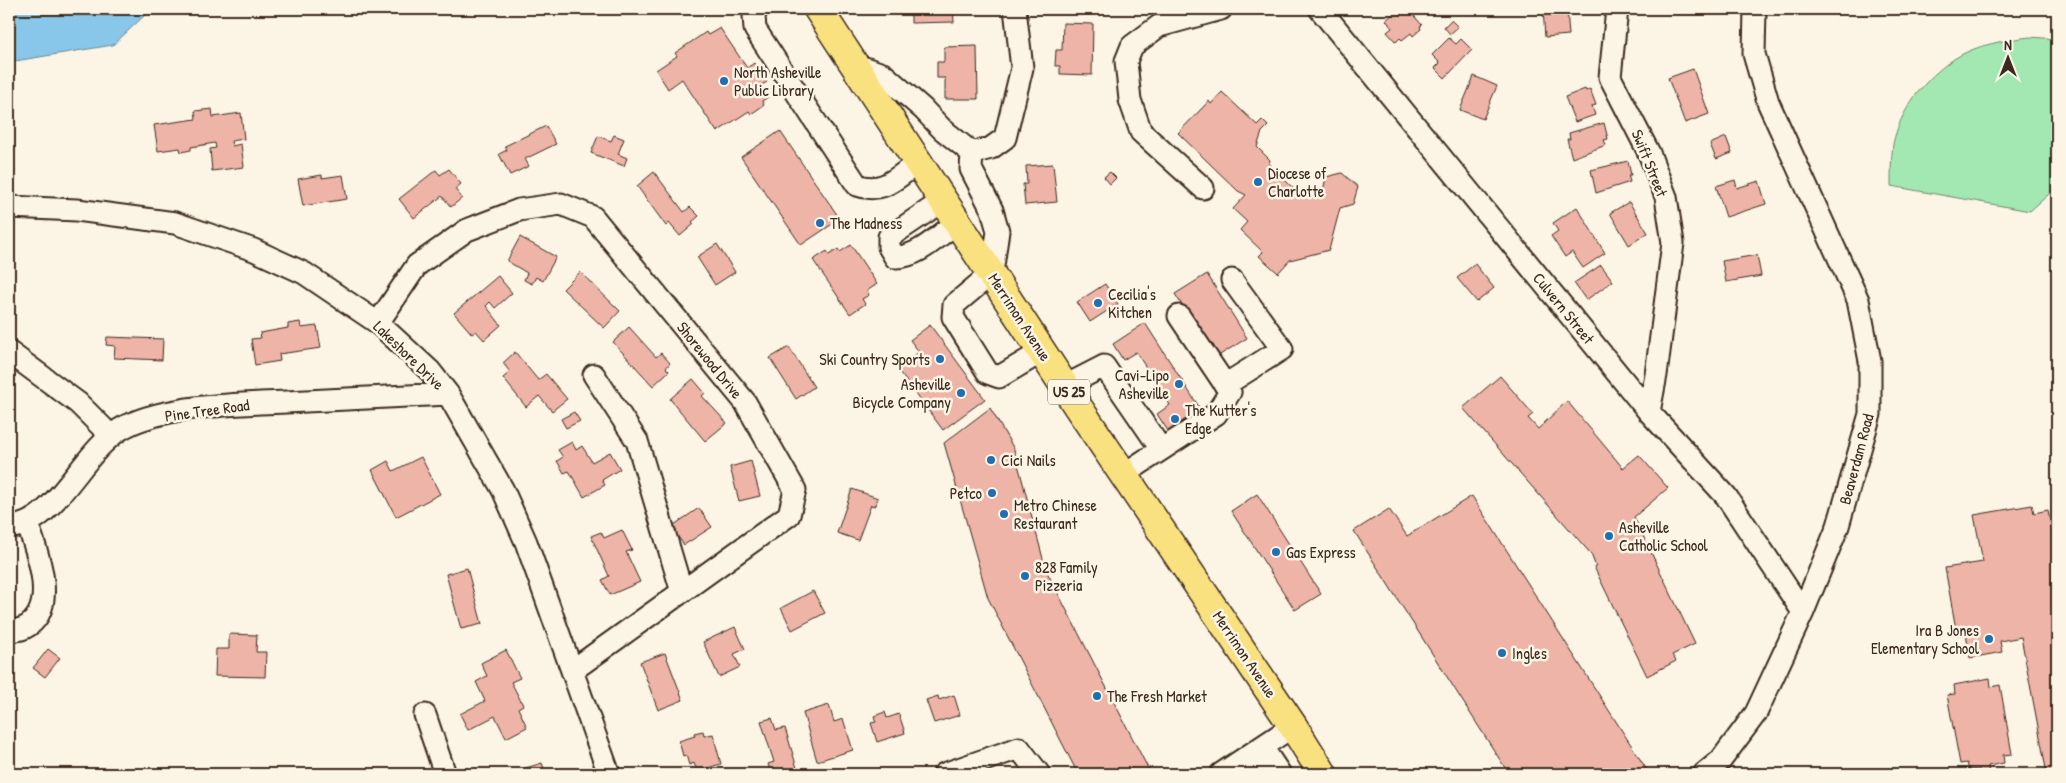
<svg xmlns="http://www.w3.org/2000/svg" width="2066" height="783" font-family="'Patrick Hand',sans-serif">
<style>
.green{fill:#a3e8b3;stroke:#6f8968}
.water{fill:#88c7e9;stroke:#698898}
.building{fill:#eeb4a7;stroke:#3b2a1e}
.lines{fill:none;stroke-linecap:round;stroke-linejoin:round}
.minor-casing{stroke:#3b2a1e;stroke-width:25}
.major-casing{stroke:#3b2a1e;stroke-width:31}
.minor{stroke:#fcf5e5;stroke-width:21}
.major{stroke:#fae180;stroke-width:28}
.poi-dot{fill:#1f6fb2;stroke:#fcf5e5;stroke-width:2}
.labels{text-anchor:middle;stroke-width:5;stroke-linejoin:round;paint-order:stroke}
.shield{fill:#fcf5e5;stroke:#75675a;stroke-width:1}
.shield-label{font-size:15px;font-weight:bold;fill:#3b2a1e}
.poi-label{font-size:16px;fill:#3b2a1e;stroke:#fcf5e5;text-anchor:start}
.street-label{font-size:16px;fill:#3b2a1e;stroke:#fcf5e5}
</style>
<rect width="100%" height="100%" fill="#fcf5e5"/>
<filter id="ink" filterUnits="userSpaceOnUse"><feTurbulence type="fractalNoise" baseFrequency=".02" numOctaves="2"/><feDisplacementMap in="SourceGraphic" scale="10" xChannelSelector="R" yChannelSelector="G"/><feConvolveMatrix kernelMatrix="1 2 1 2 8 2 1 2 1" color-interpolation-filters="sRGB"/></filter>
<g filter="url(#ink)">
<path class="green" d="M2030,37L2057,39V187L2030,211L1891,186C1891,172 1891,158 1893,144C1900,110 1925,78 1954,59C1975,45 2005,40 2030,37Z"/>
<path class="water" d="M9,9H148L144,16L113,45L9,62Z"/>
<path class="building" d="M911,9H953L954,22L911,23Z
M1399,9H1408L1422,25L1420,26L1421,29L1413,36L1411,33L1402,40L1400,38L1396,42L1387,32L1392,28L1386,20Z
M1543,9L1567,10L1569,35L1545,37Z
M1451,20L1458,27L1450,34L1444,27Z
M1063,23L1093,24L1092,75L1060,74V66H1055L1056,50H1062Z
M720,28L747,68L754,63L767,82L760,86L768,97L762,101L764,105L751,114L749,111L717,132L682,79L668,89L656,70L677,56L675,53L706,32L708,35Z
M1449,38L1456,44L1461,39L1472,50L1445,78L1435,68L1440,63L1432,55Z
M977,46L978,99H945V78H937V62H944V47Z
M1693,69L1709,114L1685,123L1668,78Z
M1474,76L1497,86L1483,119L1460,110Z
M1585,89L1586,91L1590,89L1596,105L1592,106L1595,115L1575,122L1565,97Z
M1222,92L1257,125L1262,120L1268,126L1262,132L1257,147L1270,160L1269,164L1301,196L1323,191L1326,177L1342,173L1358,187L1353,204L1340,208L1329,250L1290,260L1278,273L1259,256L1263,252L1240,230L1247,222L1233,209L1246,195L1238,191L1178,133L1209,101L1211,104Z
M212,109L213,117L241,113L244,139L231,141L232,146L241,144L244,167L212,171L210,149L216,148L215,143L191,147V150L181,152L180,148L158,151L154,125L196,119L195,111Z
M1604,123L1608,139L1604,140L1606,145L1572,158L1567,139H1570L1569,133Z
M546,126L556,144L525,159L529,166L510,175L499,154L507,150L505,146Z
M780,131L840,219L801,245L741,157Z
M614,135L624,139L618,154L627,158L624,166L591,153L598,136L611,141Z
M1726,137L1732,153L1716,159L1710,144Z
M1628,161L1631,175H1628L1630,182L1596,193L1591,170Z
M1053,164L1057,202L1025,205L1023,184H1027L1026,166Z
M449,169L461,184L455,189L462,198L451,207L442,196L414,218L399,199L436,170L440,175Z
M654,172L684,212L690,207L699,216L692,222L694,224L680,236L669,223L666,226L637,186Z
M1110,172L1116,178L1110,184L1104,177Z
M322,175V178L343,175L347,199L303,206L298,179Z
M1735,180L1737,188L1759,181L1766,204L1726,217L1716,186Z
M1629,202L1648,233L1629,245L1610,213Z
M1577,207L1605,253L1583,268L1572,252L1565,257L1551,236L1558,231L1553,223Z
M520,237L556,257L543,281L536,277L532,284L524,280L527,273L507,261Z
M717,244L735,272L715,285L697,257Z
M851,245L877,284L867,291L869,295L862,299L865,304L850,314L813,260L827,251L829,255L838,249L840,252Z
M1757,255L1761,276L1726,282L1722,261Z
M1475,264L1494,288L1477,302L1457,278Z
M1601,265L1613,281L1586,300L1574,283Z
M580,272L620,311L604,328L563,289Z
M1207,274L1247,338L1215,358L1175,294Z
M498,276L512,293L495,308L490,302L486,306L501,325L484,340L476,331L472,334L454,313Z
M1105,284L1118,304L1090,322L1077,302Z
M300,322L301,328L317,326L321,348L279,354L280,361L255,365L251,339L261,338L260,333L288,328V324Z
M1145,323L1201,410L1168,431L1157,414L1170,405L1136,352L1123,360L1113,344Z
M930,325L985,399L943,430L897,369L919,352L910,340Z
M629,327L656,357L661,353L670,363L666,368L669,371L653,386L613,342Z
M107,337L163,339L162,360L114,358L115,346L106,345Z
M789,347L814,387L796,399L770,358Z
M515,352L538,380L546,374L567,399L552,411L539,396L526,407L503,378L510,372L503,363Z
M1500,376L1533,414L1528,418L1538,429L1567,401L1623,468L1639,455L1668,488L1634,517L1695,644L1672,655L1676,661L1647,676L1594,567H1596L1591,554L1463,408Z
M693,379L705,393L702,396L727,423L705,441L670,399Z
M990,408L1014,449L1046,570L1151,774H1078L988,598L944,443Z
M574,412L580,421L566,428L561,419Z
M572,442L576,450L582,446L592,462L610,452L620,469L602,480L605,485L584,497L569,471L564,473L557,461L563,457L558,450Z
M421,457L440,494L396,517L372,470L388,461L393,471Z
M751,461L760,496L739,501L730,467Z
M852,489L878,498L875,506L871,505L858,540L837,533Z
M1257,494L1321,594L1295,610L1231,511Z
M1472,496L1647,770L1641,774H1509L1354,531L1389,509L1407,536Z
M2032,505L2034,513L2048,510L2057,561V774H2047L2021,637L2000,641L2002,652L1970,658L1966,634L1957,635L1945,568L1983,562L1974,515Z
M699,508L712,527L684,545L671,527Z
M622,530L632,550L626,552L640,582L610,595L602,580L609,576L591,536L601,532L604,538Z
M467,568L482,624L461,629L446,574Z
M813,591L825,613L792,630L781,608Z
M735,627L745,649L734,654L740,667L719,677L703,642Z
M229,634L257,635L256,652H266L265,677L215,676L216,649H229Z
M48,649L60,658L45,677L33,668Z
M506,650L520,678L511,682L523,705L518,708L527,727L506,738L495,716L468,730L460,714L485,701L476,682L487,676L481,663Z
M665,653L683,700L658,710L640,662Z
M1990,678L1991,687L2000,685L2012,754L2003,755L2004,763L1988,766L1989,774H1980L1979,769L1969,770L1967,763L1960,764L1947,695L1955,694L1954,685Z
M954,695L960,715L934,723L926,700L938,696L939,700Z
M829,705L834,722L843,719L853,750L817,761L803,713Z
M885,712L887,718L899,714L905,733L877,742L871,723L876,722L874,716Z
M772,718L776,730L785,728L797,768L776,774H771L768,764L774,762L761,721Z
M703,731L704,736L713,734L721,764L697,771L694,763L689,765L686,755L683,756L679,741L695,736L694,733Z
M542,763L546,774H517L516,771Z"/>
<g class="lines">
<g class="minor-casing">
<path id="minor" d="M757,9L754,16L755,29L857,185C884,195 898,176 919,162
M1320,9L1649,412L1726,496L1803,612
M1617,9L1610,77L1649,153L1666,197L1673,243L1656,375L1649,412
M856,65L883,74L923,109L942,129L972,153L991,148L1005,138L1022,68L1015,9
M972,153L971,169L992,210L998,231L992,273L954,305L953,317L988,373L999,377L1043,351
M1203,188L1141,132L1130,100L1126,61L1132,46L1159,26L1221,9
M944,200L889,237V247L895,257C918,258 940,234 958,222
M9,207L77,210L175,223L254,250L304,273L378,323L430,371L448,394L503,490L526,542L609,774
M378,323L417,265L467,230L519,210L561,204L593,217L745,402L795,490L789,515L573,670
M9,352L78,403L111,436
M594,375L637,441L682,592
M1225,385L1282,349L1232,280
M1065,386L1104,366L1161,449
M1124,474L1216,414L1230,392L1179,316
M9,527C56,526 82,448 126,426C169,405 238,404 286,402C340,399 394,397 448,394
M9,632C13,630 20,630 24,628C60,610 37,551 27,523
M425,715L445,774
M1262,747L1280,774
M944,774L1019,748L1039,774
M1221,774L1293,726
M1255,774L1273,764
M1704,774L1721,760L1756,713L1803,612L1838,526L1870,414V361L1858,300L1768,102L1754,54L1755,9"/>
</g>
<g class="major-casing">
<path id="major" d="M818,9L1078,407L1293,726L1323,774"/>
</g>
<use href="#minor" class="minor"/>
<use href="#major" class="major"/>
</g>
</g>
<g class="poi-dot">
<circle cx="724" cy="81" r="5"/>
<circle cx="1258" cy="182" r="5"/>
<circle cx="820" cy="223" r="5"/>
<circle cx="1098" cy="303" r="5"/>
<circle cx="940" cy="359" r="5"/>
<circle cx="1179" cy="384" r="5"/>
<circle cx="961" cy="393" r="5"/>
<circle cx="1175" cy="419" r="5"/>
<circle cx="991" cy="460" r="5"/>
<circle cx="992" cy="493" r="5"/>
<circle cx="1004" cy="514" r="5"/>
<circle cx="1609" cy="536" r="5"/>
<circle cx="1276" cy="552" r="5"/>
<circle cx="1025" cy="576" r="5"/>
<circle cx="1989" cy="639" r="5"/>
<circle cx="1502" cy="653" r="5"/>
<circle cx="1097" cy="696" r="5"/>
</g>
<g class="labels">
<rect class="shield" x="1048" y="379.5" width="42" height="25" rx="4"/>
<g class="shield-label">
<text x="1069" y="397">US 25</text>
</g>
<g class="poi-label">
<text x="734" y="78">North Asheville<tspan x="734" dy="18">Public Library</tspan></text>
<text x="1268" y="179">Diocese of<tspan x="1268" dy="18">Charlotte</tspan></text>
<text x="830" y="229">The Madness</text>
<text x="1108" y="300">Cecilia's<tspan x="1108" dy="18">Kitchen</tspan></text>
<text x="930" y="365" text-anchor="end">Ski Country Sports</text>
<text x="1169" y="381" text-anchor="end">Cavi-Lipo<tspan x="1169" dy="18">Asheville</tspan></text>
<text x="951" y="390" text-anchor="end">Asheville<tspan x="951" dy="18">Bicycle Company</tspan></text>
<text x="1185" y="416">The Kutter's<tspan x="1185" dy="18">Edge</tspan></text>
<text x="1001" y="466">Cici Nails</text>
<text x="982" y="499" text-anchor="end">Petco</text>
<text x="1014" y="511">Metro Chinese<tspan x="1014" dy="18">Restaurant</tspan></text>
<text x="1619" y="533">Asheville<tspan x="1619" dy="18">Catholic School</tspan></text>
<text x="1286" y="558">Gas Express</text>
<text x="1035" y="573">828 Family<tspan x="1035" dy="18">Pizzeria</tspan></text>
<text x="1979" y="636" text-anchor="end">Ira B Jones<tspan x="1979" dy="18">Elementary School</tspan></text>
<text x="1512" y="659">Ingles</text>
<text x="1107" y="702">The Fresh Market</text>
</g>
<g class="street-label">
<text transform="translate(1650 163) rotate(68)" y="6">Swift Street</text>
<text transform="translate(1564 308) rotate(51)" y="6">Culvern Street</text>
<text transform="translate(1020 317) rotate(57)" y="6">Merrimon Avenue</text>
<text transform="translate(409 355) rotate(44)" y="6">Lakeshore Drive</text>
<text transform="translate(710 360) rotate(51)" y="6">Shorewood Drive</text>
<text transform="translate(207 410) rotate(-8)" y="6">Pine Tree Road</text>
<text transform="translate(1856 459) rotate(-75)" y="6">Beaverdam Road</text>
<text transform="translate(1245 654) rotate(56)" y="6">Merrimon Avenue</text>
</g>
</g>
<rect width="2066" height="783" fill="none" stroke="#fcf5e5" stroke-width="30"/>
<rect x="15" y="15" width="2036" height="753" fill="none" stroke="#3b2a1e" stroke-width="2" filter="url(#ink)"/>
<g transform="translate(2008 58)" stroke="#fcf5e5" stroke-width="4" paint-order="stroke">
<path d="M0-4L9 19L0 12L-9 19Z" fill="#3b2a1e"/>
<text y="-8" font-size="14" font-weight="bold" text-anchor="middle" fill="#3b2a1e">N</text>
</g>
</svg>
